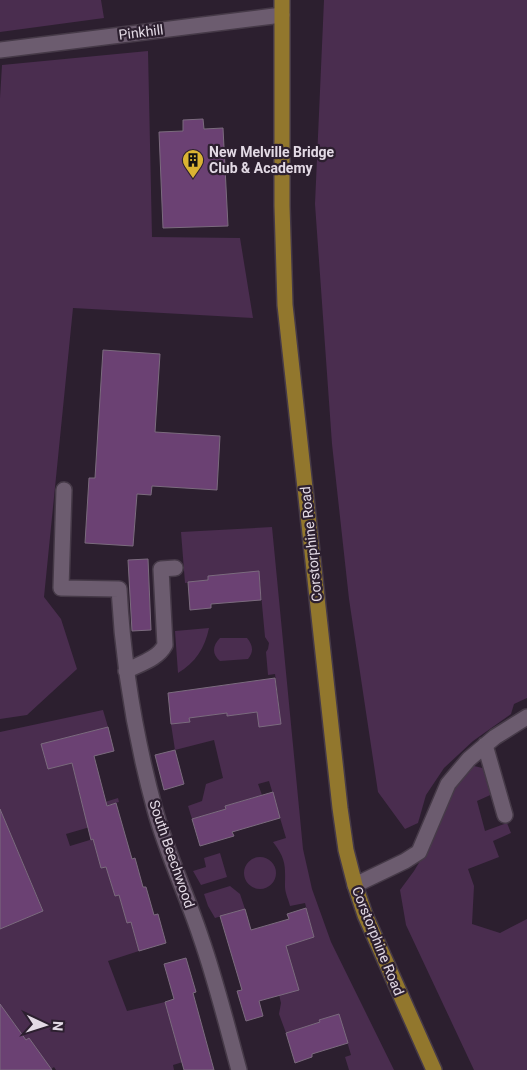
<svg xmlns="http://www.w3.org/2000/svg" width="527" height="1070" font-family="Roboto,sans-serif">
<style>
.green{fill:#4a2d4f}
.building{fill:#6b4173;stroke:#7b6b7e}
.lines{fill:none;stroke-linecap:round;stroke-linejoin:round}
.minor-casing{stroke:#463a48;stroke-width:18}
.major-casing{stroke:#463a48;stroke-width:18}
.minor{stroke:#6c5c6f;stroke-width:15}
.major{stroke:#92772d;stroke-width:15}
.labels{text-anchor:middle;stroke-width:4.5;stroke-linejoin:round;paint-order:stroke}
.street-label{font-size:14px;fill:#e3dae5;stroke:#2c1f2f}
.poi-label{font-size:14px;font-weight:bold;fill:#e3dae5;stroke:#2c1f2f;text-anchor:start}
</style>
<rect width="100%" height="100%" fill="#2c1f2f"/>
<!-- green -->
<path class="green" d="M 0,0 L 101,0 L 104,18 L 0,32 Z
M 324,0 L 527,0 L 527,698 L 514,704 L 511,714 L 473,741 L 444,768 L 426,795 L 418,823 L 405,829 L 378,792 L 349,599 L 332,444 L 315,204 Z
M 148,51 L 152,237 L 240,238 L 253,318 L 73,308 L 44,597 L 61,619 L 77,669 L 27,715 L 0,719 L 0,98 L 2,65 Z
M 272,527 L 303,849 L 312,889 L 331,942 L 394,1070 L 349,1070 L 345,1057 L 351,1055 L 339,1014 L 319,1020 L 320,1022 L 286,1033 L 279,1014 L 281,1003 L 275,978 L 241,988 L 240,983 L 263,976 L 257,954 L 314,937 L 305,903 L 290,906 C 289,901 285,893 285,887 C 285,867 287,860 273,842 L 286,838 L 269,781 L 258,784 L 262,795 L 225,806 L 226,809 L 192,819 L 188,806 L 202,801 L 206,784 L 223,778 L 214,740 L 175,750 L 171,724 L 189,722 L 189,718 L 227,713 L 228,716 L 257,712 L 259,726 L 281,723 L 275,674 L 268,675 L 266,652 L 268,649 L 269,643 L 265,637 L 259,572 L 208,576 L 208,580 L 185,583 L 181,532 Z
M 209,628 C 205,648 195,663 178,673 L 175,631 Z
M 220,638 L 247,638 C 253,645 254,652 248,659 L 220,661 C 212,654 212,646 220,638 Z
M 103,710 L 108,727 L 42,744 L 48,769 L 72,763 L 81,800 L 105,802 L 118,798 L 119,802 L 85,812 L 90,827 L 66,834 L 70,846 L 93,839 L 101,868 L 106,867 L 115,896 L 119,895 L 127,923 L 131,922 L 139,951 L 108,961 L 127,1011 L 165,1002 L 183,1062 L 173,1065 L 174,1070 L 56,1070 L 54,1067 L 50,1070 L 13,1050 L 3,1036 L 16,1026 L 7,1014 L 0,1014 L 0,929 L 43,910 L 0,809 L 0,732 Z
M 474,766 L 491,770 L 497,792 L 477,801 L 485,831 L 507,823 L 511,833 L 493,841 L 499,857 L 468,869 L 474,886 L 472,924 L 500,933 L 527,919 L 527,1070 L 474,1070 L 406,925 L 400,890 L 414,871 L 426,851 L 457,783 Z
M 220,853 L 227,877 L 201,885 L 193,871 L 206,867 L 204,858 Z
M244 873a16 16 0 1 1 32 0a16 16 0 1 1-32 0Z
M 230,886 L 240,894 L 245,909 L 215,918 L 208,906 L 204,894 Z"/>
<!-- building -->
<path class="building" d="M 203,119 L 204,129 L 223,128 L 228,226 L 163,228 L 159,132 L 183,131 L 183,120 Z
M 103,350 L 160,354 L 155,432 L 220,436 L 217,490 L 152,486 L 151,495 L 137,494 L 133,546 L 85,543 L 89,478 L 95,478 Z
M 148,559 L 151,630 L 132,631 L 128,560 Z
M 259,571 L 261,600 L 211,604 L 211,608 L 190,610 L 188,582 L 208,580 L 208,576 Z
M 275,678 L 281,724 L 259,727 L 257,712 L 227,716 L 227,713 L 189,718 L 190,722 L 171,724 L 168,693 Z
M 108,727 L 114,751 L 94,756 L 107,806 L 116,803 L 132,859 L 135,858 L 143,887 L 146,887 L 154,915 L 158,914 L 166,943 L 139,951 L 131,922 L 127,923 L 119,895 L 115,896 L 106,867 L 101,868 L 93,839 L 91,840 L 72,763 L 48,769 L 41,744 Z
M 175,750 L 184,784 L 164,790 L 155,755 Z
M 273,792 L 280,818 L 232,832 L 234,836 L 200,846 L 192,819 L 226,809 L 225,806 Z
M 0,809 L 43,911 L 0,929 Z
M 306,908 L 314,937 L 286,946 L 299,990 L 259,1001 L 263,1016 L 246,1021 L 237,991 L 242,990 L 220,916 L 245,909 L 251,930 L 289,919 L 287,914 Z
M 186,958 L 196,992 L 193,993 L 214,1070 L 184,1070 L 165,1002 L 174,999 L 164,964 Z
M 0,1004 L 26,1040 L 29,1038 L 52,1070 L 0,1070 Z
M 339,1014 L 348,1043 L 312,1054 L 312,1057 L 295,1063 L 286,1033 L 320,1022 L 319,1020 Z"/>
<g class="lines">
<!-- minor casing -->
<g class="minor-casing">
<path id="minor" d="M 0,50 L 282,15
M 64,490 L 61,588 L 119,589 C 123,664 135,737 155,810 C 167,854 187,895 201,938 C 216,981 227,1026 239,1070
M 126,671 C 139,664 158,659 165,645 L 161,569 L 175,568
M 485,745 L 505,815
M 355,885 L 405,861 L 419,852 L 448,784 L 469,759 L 495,737 L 527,717"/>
</g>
<!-- major casing -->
<g class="major-casing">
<path id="major" d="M 282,0 L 282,206 L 285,305 L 340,808 L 346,850 L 355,885 L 365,915 L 434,1070"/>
</g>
<!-- minor -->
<use href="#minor" class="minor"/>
<!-- major -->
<use href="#major" class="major"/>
</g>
<!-- icons -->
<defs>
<g id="building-pin" transform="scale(1.125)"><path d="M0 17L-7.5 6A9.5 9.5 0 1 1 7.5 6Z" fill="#dab333" stroke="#2c1f2f"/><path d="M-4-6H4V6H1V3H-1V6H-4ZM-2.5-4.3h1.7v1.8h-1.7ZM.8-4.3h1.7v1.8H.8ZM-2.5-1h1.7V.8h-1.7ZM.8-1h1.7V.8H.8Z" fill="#111"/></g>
</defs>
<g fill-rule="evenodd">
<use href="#building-pin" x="193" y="160"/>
</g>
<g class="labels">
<!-- street labels -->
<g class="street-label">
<text transform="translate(141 32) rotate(-7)" y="5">Pinkhill</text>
<text transform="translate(311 544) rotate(-96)" y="5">Corstorphine Road</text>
<text transform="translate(172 854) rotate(71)" y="5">South Beechwood</text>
<text transform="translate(378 941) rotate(68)" y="5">Corstorphine Road</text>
</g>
<!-- poi labels -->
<g class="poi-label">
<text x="209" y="157">New Melville Bridge<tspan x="209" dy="16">Club &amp; Academy</tspan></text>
</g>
</g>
<!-- north arrow -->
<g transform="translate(45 1025) rotate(94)" stroke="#2c1f2f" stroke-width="4" paint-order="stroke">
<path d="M0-4L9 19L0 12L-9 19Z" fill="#e3dae5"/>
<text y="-8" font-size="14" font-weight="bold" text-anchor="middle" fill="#e3dae5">N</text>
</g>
</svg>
